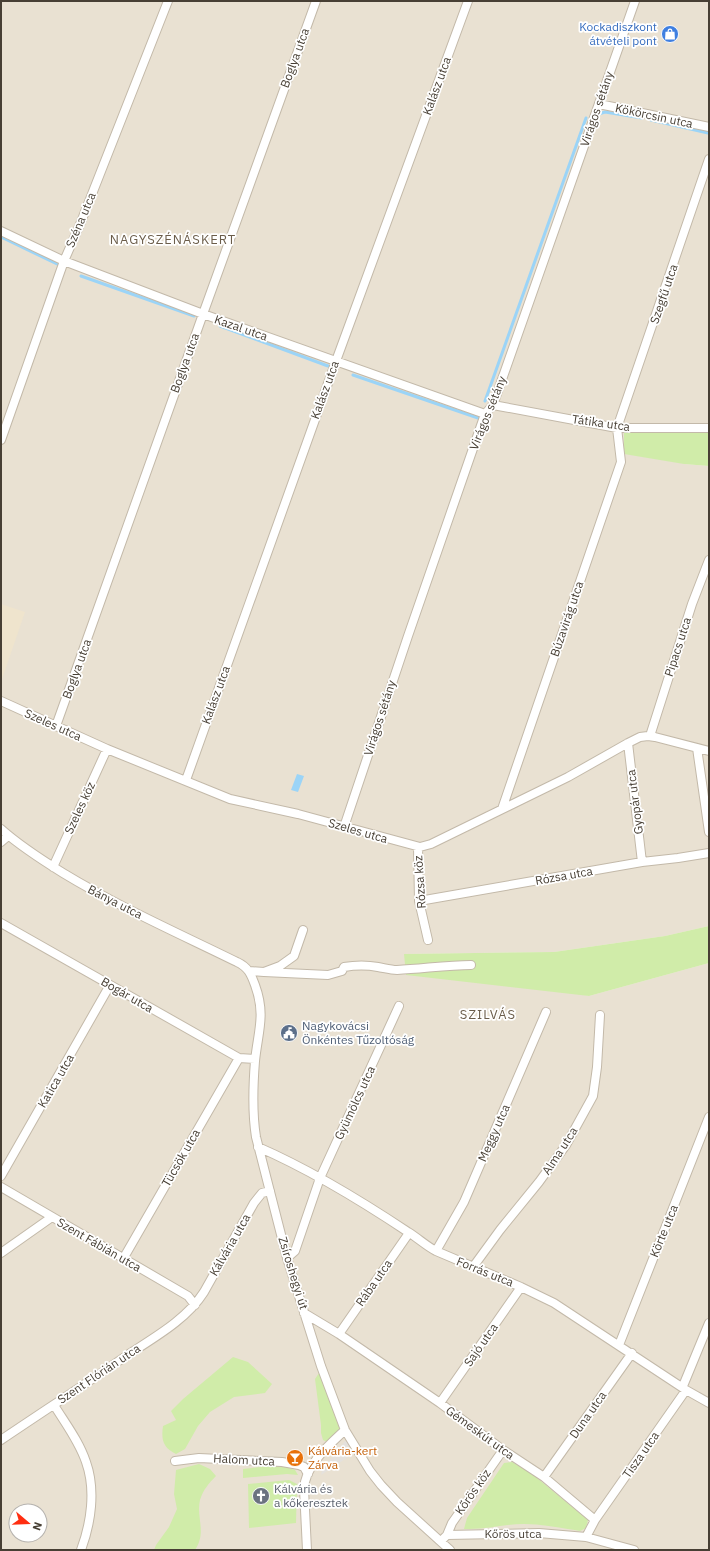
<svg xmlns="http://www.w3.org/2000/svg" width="710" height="1551" font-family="'IBM Plex Sans',sans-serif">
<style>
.residential{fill:#e9e1d2;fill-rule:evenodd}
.education{fill:#efe4cd}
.green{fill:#d0eca9}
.parking{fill:#e4e1dd}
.water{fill:#9bd4f7}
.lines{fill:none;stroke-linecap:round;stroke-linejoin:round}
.stream{stroke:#9bd4f7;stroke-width:3}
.minor-casing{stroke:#c3b9a9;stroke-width:10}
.minor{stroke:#fff;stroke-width:8}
.labels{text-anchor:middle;stroke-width:3.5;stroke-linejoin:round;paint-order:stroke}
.shop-label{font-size:12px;fill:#366cbe;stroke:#fff;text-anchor:end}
.street-label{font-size:12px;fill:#473f34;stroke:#fff}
.service-label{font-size:12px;fill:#4e5e75;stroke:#fff;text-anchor:start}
.food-label{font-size:12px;fill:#c56008;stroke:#fff;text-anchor:start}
.worship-label{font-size:12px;fill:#5b616d;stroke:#fff;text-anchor:start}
.neighbourhood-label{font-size:13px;letter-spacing:1px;fill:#6b5d4a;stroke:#fff}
</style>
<rect width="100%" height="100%" fill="#f4efe5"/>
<!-- residential -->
<path class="residential" d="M 1,1 L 709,1 L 709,430 L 684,464 L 709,466 L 709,926 L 665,936 L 554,952 L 404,954 L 589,996 L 709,963 L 709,1550 L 1,1550 ZM 16,1511 L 40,1511 L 40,1535 L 16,1535 Z"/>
<!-- education -->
<path class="education" d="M 1,604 L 25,612 L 1,682 Z"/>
<!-- green -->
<path class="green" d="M 709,430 L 709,466 L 684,464 L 624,454 L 624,432 Z
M 709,926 L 709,963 L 589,996 L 406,975 L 404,954 L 554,952 L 665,936 Z
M 233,1357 L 248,1362 L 272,1384 L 265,1393 L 234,1397 L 210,1412 L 198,1426 L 185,1449 L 176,1454 C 163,1448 161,1440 163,1426 L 176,1420 L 171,1411 L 183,1399 Z
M 321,1370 L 342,1428 L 329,1443 L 323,1440 L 321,1433 L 321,1425 L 315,1379 Z
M 512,1462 L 531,1473 L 588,1520 L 586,1528 L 580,1531 C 562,1528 542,1524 524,1524 C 504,1524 485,1530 464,1529 L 467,1518 L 504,1463 Z
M 199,1464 L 210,1469 L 216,1476 C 209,1483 203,1490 200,1500 C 196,1518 207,1532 195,1550 L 154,1550 L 156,1545 L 169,1527 L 177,1509 L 174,1494 L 176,1470 Z
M 268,1466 L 285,1467 L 295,1470 L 298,1475 L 287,1474 L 243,1478 L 243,1469 Z
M 289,1480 L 297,1484 L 296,1523 L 249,1528 L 248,1484 Z"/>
<!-- parking -->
<path class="parking" d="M 345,1441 L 348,1443 L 348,1457 L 321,1475 L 322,1471 L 325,1466 Z"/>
<!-- water -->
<path class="water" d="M 297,774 L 304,776 L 298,792 L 291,790 Z"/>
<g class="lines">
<!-- stream -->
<path class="stream" d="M 599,114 L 605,112 L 642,118
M 651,120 L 708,133
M 1,237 L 57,264
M 81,276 L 194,316
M 220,326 L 328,366
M 353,375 L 478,418
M 485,401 L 586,118"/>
<!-- minor casing -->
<g class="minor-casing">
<path id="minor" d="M 599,104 L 709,127
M 1,231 L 64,261 L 203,314 L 485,414
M 493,405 L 617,428 L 709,428
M 1,440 L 64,261 L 81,222 L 168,1
M 1,701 L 107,749 L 230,799 L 298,814 L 420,847 L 431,844 L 568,777 L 628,743 L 640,737 L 648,736 L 655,737 L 709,751
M 56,726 L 203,314 L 316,1
M 650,736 L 692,604 L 709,560
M 628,743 L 642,862
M 697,748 L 709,832
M 186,780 L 336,361 L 468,1
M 502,809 L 621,462 L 617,428 L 709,159
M 344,827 L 408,636 L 485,414 L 493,405 L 635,1
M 1,829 C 20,846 42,860 63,873 C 119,907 178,933 237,962 C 248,967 251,974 255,985 C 266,1015 258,1031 255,1061 C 253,1086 252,1112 256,1137 L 287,1258 L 321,1366 L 345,1430 L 370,1471 L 381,1485 L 397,1502 L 450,1550
M 1,842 L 8,836
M 418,847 L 419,901 L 428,940
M 53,867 L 107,749
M 419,901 L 642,862 L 678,858 L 709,853
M 1,923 L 239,1058 L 255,1059
M 249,971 L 264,972 L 280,966 L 294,956 L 303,930
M 264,972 L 328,975 L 342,971 L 344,967 C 356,965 367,965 378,967 C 384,968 391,970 397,970 C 422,969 446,965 471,965
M 258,1147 C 311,1170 360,1200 408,1232 C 418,1238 426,1246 436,1251 L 521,1287 L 554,1303 L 686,1390 L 709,1403
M 1,1176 L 110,985
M 1,1187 L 188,1296 L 195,1305
M 436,1251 L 464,1202 L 546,1012
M 1,1253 L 52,1217
M 287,1258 L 295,1251 L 320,1178 L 399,1006
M 123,1259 L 239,1058
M 473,1267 L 500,1230 L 539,1182 L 566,1145 L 593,1096 L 597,1067 L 600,1015
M 304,1313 L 339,1334 L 440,1403 L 503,1450 L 544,1477 L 595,1520 L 586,1537
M 339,1334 L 409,1233
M 619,1345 L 709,1117
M 683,1386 L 709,1323
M 440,1403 L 521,1287
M 54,1405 C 65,1423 79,1441 86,1462 C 96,1490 91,1523 81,1550
M 1,1440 C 44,1411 87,1383 129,1354 C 155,1337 187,1319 204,1292 L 254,1203 L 262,1193 L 270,1191
M 175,1461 L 199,1458 L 282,1462 L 299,1465 L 304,1467 L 308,1474
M 544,1477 L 632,1353
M 595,1520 L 686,1390
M 447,1535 L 452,1523 L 503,1450
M 441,1541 L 447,1535 L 539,1533 L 586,1537 L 634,1550
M 307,1550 L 304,1489 C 305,1465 329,1445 345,1430"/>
</g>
<!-- minor -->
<use href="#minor" class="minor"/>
</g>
<!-- icons -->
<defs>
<g id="shop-disc" transform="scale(0.9)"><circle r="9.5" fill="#3f7fe0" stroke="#fff"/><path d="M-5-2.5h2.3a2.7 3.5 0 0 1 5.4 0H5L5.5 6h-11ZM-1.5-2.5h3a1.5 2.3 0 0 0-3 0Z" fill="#fff"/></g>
<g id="civic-disc" transform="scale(0.9)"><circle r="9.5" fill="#5c6f8a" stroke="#fff"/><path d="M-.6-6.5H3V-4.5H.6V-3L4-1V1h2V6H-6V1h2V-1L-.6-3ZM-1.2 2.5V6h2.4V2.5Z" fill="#fff"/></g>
<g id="bar-disc" transform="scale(0.9)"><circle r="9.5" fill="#e8710a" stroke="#fff"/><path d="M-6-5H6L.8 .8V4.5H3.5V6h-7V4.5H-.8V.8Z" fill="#fff"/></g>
<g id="church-disc" transform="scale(0.9)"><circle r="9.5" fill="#6b7280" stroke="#fff"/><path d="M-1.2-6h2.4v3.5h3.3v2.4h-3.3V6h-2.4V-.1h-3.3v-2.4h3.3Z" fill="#fff"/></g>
</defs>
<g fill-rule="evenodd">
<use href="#shop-disc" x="670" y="34"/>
<use href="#civic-disc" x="289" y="1033"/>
<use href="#bar-disc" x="295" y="1458"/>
<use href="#church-disc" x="261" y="1496"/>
</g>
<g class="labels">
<!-- shop labels -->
<g class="shop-label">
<text x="657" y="31">Kockadiszkont<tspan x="657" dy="14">átvételi pont</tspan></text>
</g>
<!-- street labels -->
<g class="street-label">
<text transform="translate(295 58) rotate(-70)" y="4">Boglya utca</text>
<text transform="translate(437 86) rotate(-70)" y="4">Kalász utca</text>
<text transform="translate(597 109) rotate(-71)" y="4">Virágos sétány</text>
<text transform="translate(654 116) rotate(12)" y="4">Kökörcsin utca</text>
<text transform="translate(81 220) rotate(-67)" y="4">Széna utca</text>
<text transform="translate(664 294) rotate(-71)" y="4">Szegfű utca</text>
<text transform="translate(241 328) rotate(19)" y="4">Kazal utca</text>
<text transform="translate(185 363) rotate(-70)" y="4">Boglya utca</text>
<text transform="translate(325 390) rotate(-70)" y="4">Kalász utca</text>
<text transform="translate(488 413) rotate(-68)" y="4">Virágos sétány</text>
<text transform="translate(601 423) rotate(8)" y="4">Tátika utca</text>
<text transform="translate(567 619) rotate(-71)" y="4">Búzavirág utca</text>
<text transform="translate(678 647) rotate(-72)" y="4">Pipacs utca</text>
<text transform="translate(77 669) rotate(-70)" y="4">Boglya utca</text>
<text transform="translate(216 695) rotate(-70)" y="4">Kalász utca</text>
<text transform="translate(380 718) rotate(-72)" y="4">Virágos sétány</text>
<text transform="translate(53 725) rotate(24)" y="4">Szeles utca</text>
<text transform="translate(635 802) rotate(-97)" y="4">Gyopár utca</text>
<text transform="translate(80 808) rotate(-65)" y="4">Szeles köz</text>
<text transform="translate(358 831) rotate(16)" y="4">Szeles utca</text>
<text transform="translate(564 876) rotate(-10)" y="4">Rózsa utca</text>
<text transform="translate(420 882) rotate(-94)" y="4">Rózsa köz</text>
<text transform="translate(115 902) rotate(27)" y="4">Bánya utca</text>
<text transform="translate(127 995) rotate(30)" y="4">Bogár utca</text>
<text transform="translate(56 1081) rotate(-60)" y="4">Katica utca</text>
<text transform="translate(355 1103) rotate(-65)" y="4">Gyümölcs utca</text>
<text transform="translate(494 1133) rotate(-66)" y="4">Meggy utca</text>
<text transform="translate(560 1151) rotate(-57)" y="4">Alma utca</text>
<text transform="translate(181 1158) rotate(-60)" y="4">Tücsök utca</text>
<text transform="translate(664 1231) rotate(-68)" y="4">Körte utca</text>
<text transform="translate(99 1245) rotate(30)" y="4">Szent Fábián utca</text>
<text transform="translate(230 1245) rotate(-60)" y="4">Kálvária utca</text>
<text transform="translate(485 1272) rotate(22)" y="4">Forrás utca</text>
<text transform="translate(293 1273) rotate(73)" y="4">Zsíroshegyi út</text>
<text transform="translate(374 1283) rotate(-55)" y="4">Rába utca</text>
<text transform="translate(481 1345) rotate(-55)" y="4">Sajó utca</text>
<text transform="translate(99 1374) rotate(-34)" y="4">Szent Flórián utca</text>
<text transform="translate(588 1415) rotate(-55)" y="4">Duna utca</text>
<text transform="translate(480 1433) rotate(36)" y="4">Gémeskút utca</text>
<text transform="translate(641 1455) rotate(-55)" y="4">Tisza utca</text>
<text transform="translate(244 1460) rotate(3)" y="4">Halom utca</text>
<text transform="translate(473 1492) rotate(-55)" y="4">Kőrös köz</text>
<text x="513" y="1538">Kőrös utca</text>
</g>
<!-- service labels -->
<g class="service-label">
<text x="302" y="1030">Nagykovácsi<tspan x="302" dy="14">Önkéntes Tűzoltóság</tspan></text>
</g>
<!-- food labels -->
<g class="food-label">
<text x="308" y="1455">Kálvária-kert<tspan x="308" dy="14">Zárva</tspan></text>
</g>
<!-- worship labels -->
<g class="worship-label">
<text x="274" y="1493">Kálvária és<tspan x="274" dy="14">a kőkeresztek</tspan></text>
</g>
<!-- neighbourhood labels -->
<g class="neighbourhood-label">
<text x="173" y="244">NAGYSZÉNÁSKERT</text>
<text x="488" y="1019">SZILVÁS</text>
</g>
</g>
<!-- border -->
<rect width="710" height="1551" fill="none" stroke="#473f34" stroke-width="4"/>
<!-- north arrow -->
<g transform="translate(28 1523) rotate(109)"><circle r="19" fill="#ffffff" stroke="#b5b2ae"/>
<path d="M0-3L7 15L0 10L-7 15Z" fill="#ff2e11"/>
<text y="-6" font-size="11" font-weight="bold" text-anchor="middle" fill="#473f34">N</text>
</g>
</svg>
